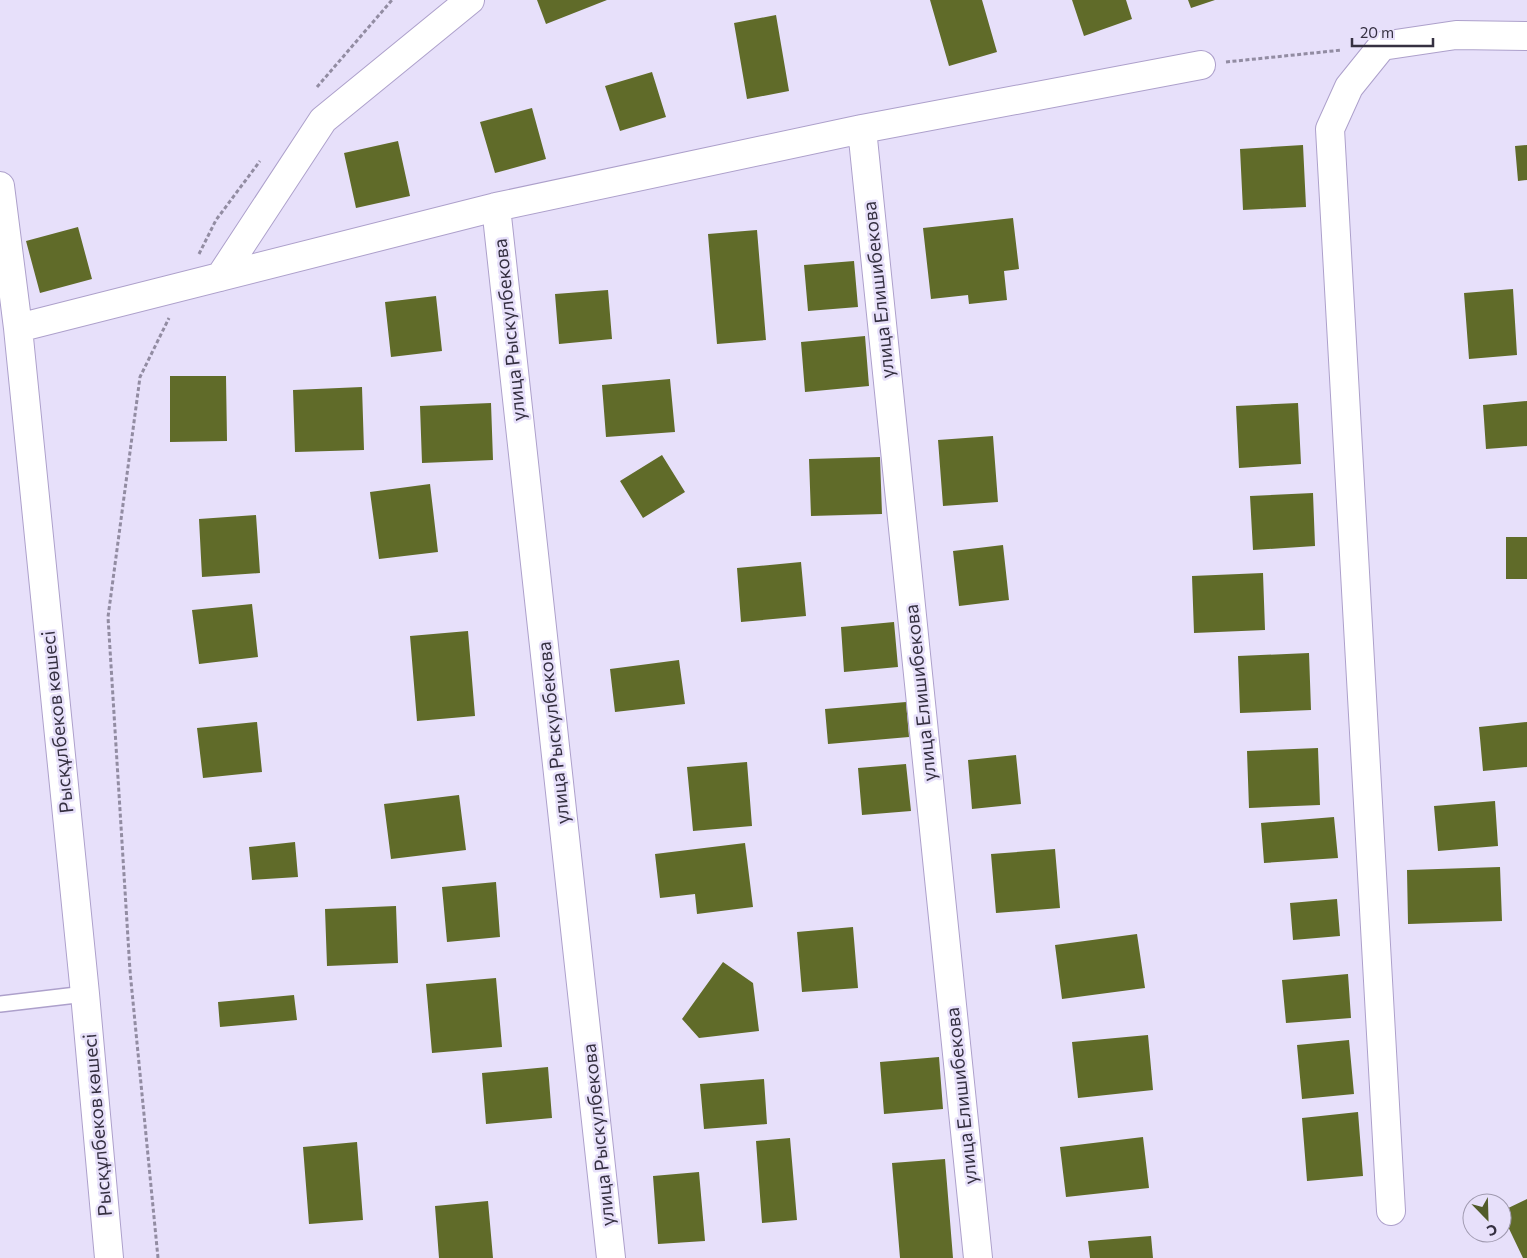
<svg xmlns="http://www.w3.org/2000/svg" width="1527" height="1258" font-family="Commissioner,sans-serif">
<style>
.building{fill:#606b29}
.lines{fill:none;stroke-linecap:round;stroke-linejoin:round}
.lane-casing{stroke:#ada0cb;stroke-width:18}
.street-casing{stroke:#ada0cb;stroke-width:30}
.path{stroke:#928ca2;stroke-width:3;stroke-dasharray:4 2.5;stroke-linecap:butt}
.lane{stroke:#fff;stroke-width:15}
.street{stroke:#fff;stroke-width:28}
.labels{text-anchor:middle;stroke-width:5;stroke-linejoin:round;paint-order:stroke}
.street-label{font-size:19px;fill:#353041;stroke:#e7e0fa}
</style>
<rect width="100%" height="100%" fill="#e7e0fa"/>
<!-- building -->
<path class="building" d="M 537,0 L 607,0 L 546,24 Z
M 930,0 L 982,0 L 997,52 L 949,66 Z
M 1072,0 L 1126,0 L 1132,19 L 1084,36 Z
M 1188,0 L 1215,0 L 1191,8 Z
M 776,15 L 789,91 L 747,99 L 734,23 Z
M 652,72 L 666,117 L 620,131 L 605,86 Z
M 532,108 L 546,159 L 495,173 L 480,122 Z
M 398,141 L 410,196 L 356,208 L 344,153 Z
M 1303,145 L 1306,207 L 1243,210 L 1240,149 Z
M 1527,145 L 1527,180 L 1518,181 L 1515,146 Z
M 1013,218 L 1019,269 L 1004,271 L 1007,300 L 969,304 L 968,295 L 931,299 L 923,228 Z
M 78,227 L 92,279 L 40,293 L 26,241 Z
M 757,230 L 766,340 L 717,344 L 708,234 Z
M 854,261 L 858,307 L 808,311 L 804,265 Z
M 1513,289 L 1517,355 L 1469,359 L 1464,293 Z
M 608,290 L 612,339 L 559,344 L 555,294 Z
M 436,296 L 442,351 L 391,357 L 385,302 Z
M 865,336 L 869,386 L 805,392 L 801,342 Z
M 170,376 L 226,376 L 227,441 L 170,442 Z
M 670,379 L 675,432 L 606,437 L 602,385 Z
M 362,387 L 364,450 L 295,452 L 293,390 Z
M 1527,401 L 1527,446 L 1486,449 L 1483,405 Z
M 491,403 L 493,460 L 422,463 L 420,406 Z
M 1298,403 L 1301,464 L 1239,468 L 1236,406 Z
M 993,436 L 998,502 L 943,506 L 938,440 Z
M 662,455 L 685,492 L 643,518 L 620,481 Z
M 880,457 L 882,514 L 811,516 L 809,459 Z
M 430,484 L 438,552 L 379,559 L 370,492 Z
M 1313,493 L 1315,546 L 1253,550 L 1250,496 Z
M 256,515 L 260,573 L 202,577 L 199,519 Z
M 1506,537 L 1527,537 L 1527,579 L 1506,579 Z
M 1003,545 L 1009,600 L 959,606 L 953,551 Z
M 801,562 L 806,616 L 741,622 L 737,568 Z
M 1263,573 L 1265,630 L 1194,633 L 1192,576 Z
M 252,604 L 258,657 L 199,664 L 192,610 Z
M 894,622 L 898,667 L 844,672 L 841,627 Z
M 468,631 L 475,716 L 417,721 L 410,636 Z
M 1309,653 L 1311,710 L 1240,713 L 1238,656 Z
M 679,660 L 685,704 L 615,712 L 610,669 Z
M 906,702 L 909,737 L 828,744 L 825,709 Z
M 257,722 L 262,772 L 203,778 L 197,728 Z
M 1527,722 L 1527,767 L 1483,771 L 1479,727 Z
M 1318,748 L 1320,805 L 1249,808 L 1247,751 Z
M 1016,755 L 1021,804 L 972,809 L 968,760 Z
M 747,762 L 752,826 L 693,831 L 687,767 Z
M 906,764 L 911,811 L 862,815 L 858,768 Z
M 459,795 L 466,850 L 391,859 L 384,804 Z
M 1495,801 L 1498,846 L 1438,851 L 1434,806 Z
M 1334,817 L 1338,858 L 1264,863 L 1261,823 Z
M 295,842 L 298,877 L 252,880 L 249,847 Z
M 745,843 L 753,907 L 697,914 L 695,894 L 660,898 L 655,854 Z
M 1055,849 L 1060,908 L 996,913 L 991,854 Z
M 1500,867 L 1502,921 L 1408,924 L 1407,870 Z
M 496,882 L 500,937 L 447,942 L 442,887 Z
M 1337,899 L 1340,936 L 1293,940 L 1290,903 Z
M 396,906 L 398,963 L 327,966 L 325,909 Z
M 853,927 L 858,988 L 802,992 L 797,932 Z
M 1137,934 L 1145,988 L 1062,999 L 1055,945 Z
M 723,962 L 753,983 L 759,1031 L 699,1038 L 682,1019 Z
M 1348,974 L 1351,1018 L 1286,1023 L 1282,980 Z
M 496,978 L 502,1047 L 432,1053 L 426,984 Z
M 294,995 L 297,1020 L 220,1027 L 218,1002 Z
M 1148,1035 L 1153,1090 L 1078,1098 L 1072,1042 Z
M 1349,1040 L 1354,1094 L 1302,1099 L 1297,1045 Z
M 939,1057 L 943,1109 L 884,1114 L 880,1062 Z
M 548,1067 L 552,1118 L 486,1124 L 482,1073 Z
M 764,1079 L 767,1124 L 704,1129 L 700,1084 Z
M 1358,1112 L 1363,1176 L 1307,1181 L 1302,1118 Z
M 1143,1137 L 1149,1188 L 1066,1197 L 1060,1147 Z
M 790,1138 L 797,1220 L 762,1223 L 756,1141 Z
M 357,1142 L 363,1220 L 309,1224 L 303,1147 Z
M 945,1159 L 953,1258 L 900,1258 L 892,1163 Z
M 699,1172 L 705,1241 L 658,1244 L 653,1176 Z
M 1527,1199 L 1527,1258 L 1523,1258 L 1502,1214 L 1502,1211 Z
M 488,1201 L 493,1258 L 439,1258 L 435,1206 Z
M 1151,1236 L 1153,1258 L 1090,1258 L 1088,1241 Z"/>
<g class="lines">
<!-- lane casing -->
<g class="lane-casing">
<path id="lane" d="M 0,1004 L 85,994"/>
</g>
<!-- street casing -->
<g class="street-casing">
<path id="street" d="M 862,129 L 978,1258
M 0,186 L 18,328 L 85,994 L 109,1258
M 496,207 L 611,1258
M 220,277 L 323,120 L 470,0
M 18,328 L 496,207 L 862,129 L 1201,65
M 1391,1211 L 1330,129 L 1349,87 L 1382,46 L 1456,35 L 1527,36"/>
</g>
<!-- path -->
<path class="path" d="M 1226,62 L 1342,50
M 317,87 L 392,0
M 199,254 L 216,220 L 260,161
M 158,1258 L 130,971 L 108,617 L 140,377 L 169,318"/>
<!-- lane -->
<use href="#lane" class="lane"/>
<!-- street -->
<use href="#street" class="street"/>
</g>
<g class="labels">
<!-- street labels -->
<g class="street-label">
<text transform="translate(878 290) rotate(-96)" y="7">улица Елишибекова</text>
<text transform="translate(509 330) rotate(-96)" y="7">улица Рыскулбекова</text>
<text transform="translate(920 693) rotate(-96)" y="7">улица Елишибекова</text>
<text transform="translate(57 722) rotate(-96)" y="7">Рысқұлбеков көшесі</text>
<text transform="translate(553 733) rotate(-96)" y="7">улица Рыскулбекова</text>
<text transform="translate(961 1096) rotate(-96)" y="7">улица Елишибекова</text>
<text transform="translate(97 1125) rotate(-95)" y="7">Рысқұлбеков көшесі</text>
<text transform="translate(598 1135) rotate(-96)" y="7">улица Рыскулбекова</text>
</g>
</g>
<!-- north arrow -->
<g transform="translate(1487 1218) rotate(157)"><circle r="24" fill="#e7e0fa" stroke="#a09ab0"/>
<path d="M0-4L9 19L0 12L-9 19Z" fill="#515b2a"/>
<text y="-8" font-size="14" font-weight="bold" text-anchor="middle" fill="#353041">С</text>
</g>
<!-- scale -->
<path d="M1352 38v8h81v-8" fill="none" stroke="#353041" stroke-width="2.5"/>
<text x="1360" y="38" font-size="15" fill="#353041" stroke="#e7e0fa" stroke-width="4" paint-order="stroke">20 m</text>
</svg>
